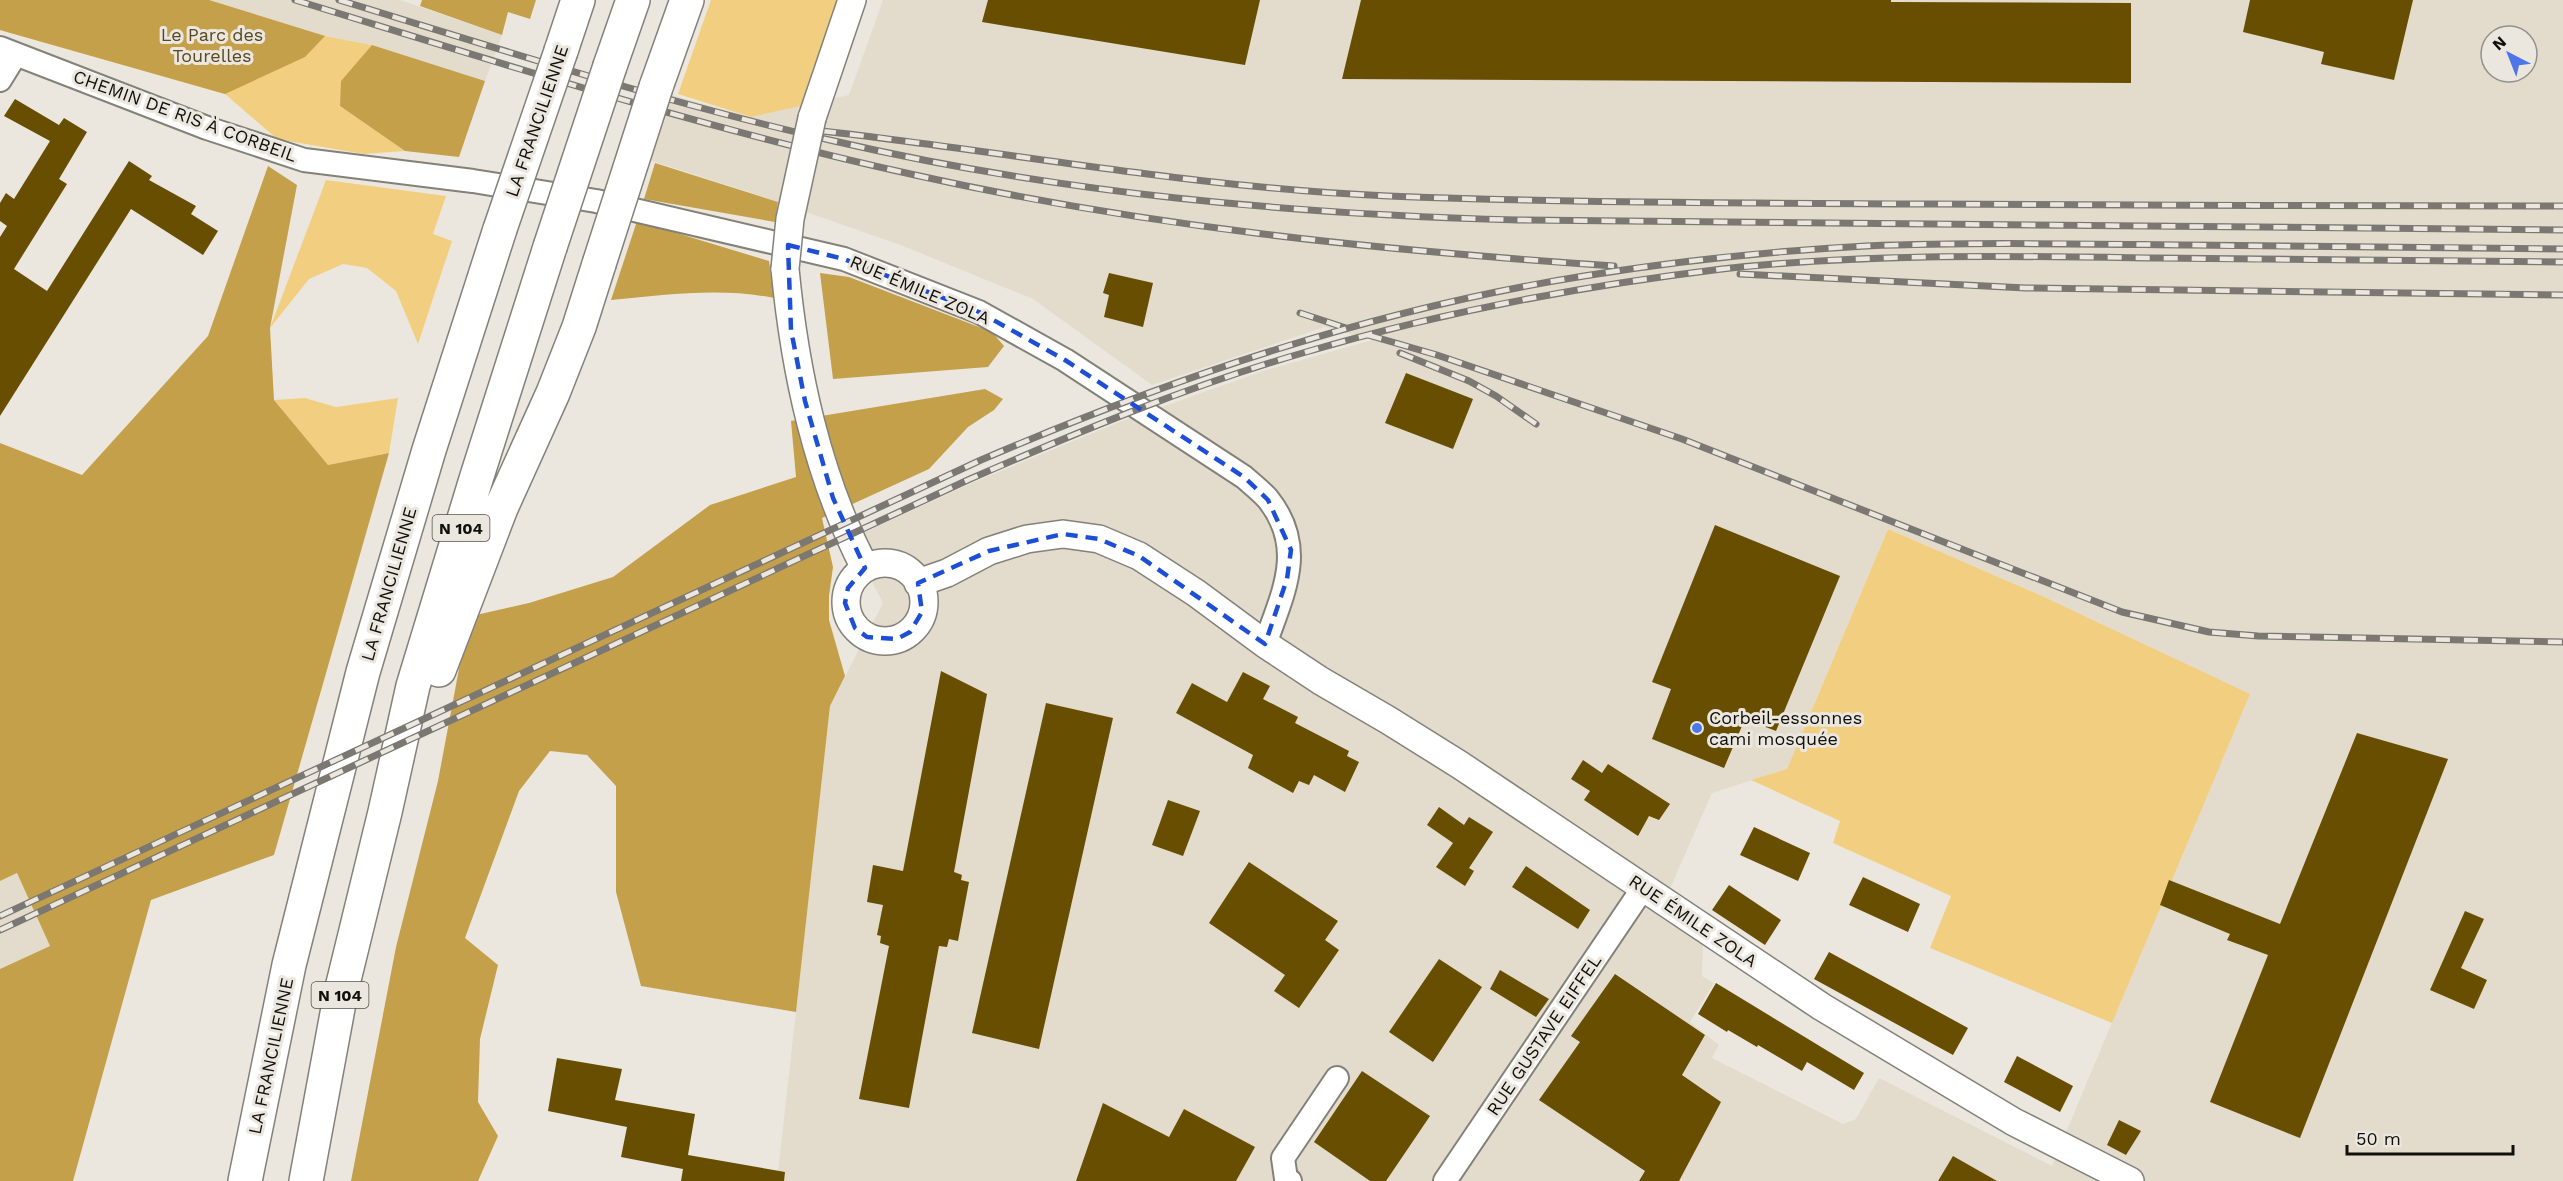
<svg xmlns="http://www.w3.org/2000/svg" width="2563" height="1181" font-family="'Work Sans',sans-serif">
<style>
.built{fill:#e3dccd;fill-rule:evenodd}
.green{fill:#f2cf80}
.forest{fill:#c4a04b}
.building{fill:#684e01}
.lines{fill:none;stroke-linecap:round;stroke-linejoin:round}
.minor-casing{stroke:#848179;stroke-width:26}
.tertiary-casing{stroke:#848179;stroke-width:30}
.trunk-casing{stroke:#848179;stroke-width:36}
.minor{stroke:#fff;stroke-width:22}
.tertiary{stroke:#fff;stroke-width:27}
.trunk{stroke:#fff;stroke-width:33}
.rail-casing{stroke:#7b7873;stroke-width:7}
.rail{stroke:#ebe7df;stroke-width:4.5;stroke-dasharray:14;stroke-linecap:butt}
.tertiary-bridge-casing{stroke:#848179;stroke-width:30;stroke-linecap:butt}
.trunk-bridge-casing{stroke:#848179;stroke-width:36;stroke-linecap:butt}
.tertiary-bridge{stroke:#fff;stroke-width:27}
.trunk-bridge{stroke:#fff;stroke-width:33}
.marked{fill:none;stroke:#1d4ed8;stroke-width:4.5;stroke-dasharray:12 8;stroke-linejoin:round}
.poi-dot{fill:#4d76e9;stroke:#ebe7df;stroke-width:2}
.labels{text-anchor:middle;stroke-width:6;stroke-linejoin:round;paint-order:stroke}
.shield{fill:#ebe7df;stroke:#52504b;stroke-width:1.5}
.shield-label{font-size:16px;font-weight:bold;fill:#100f0c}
.park-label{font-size:18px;fill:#574723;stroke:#ebe7df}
.street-label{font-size:18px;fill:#100f0c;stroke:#ebe7df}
.poi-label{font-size:18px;fill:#100f0c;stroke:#ebe7df;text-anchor:start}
</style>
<rect width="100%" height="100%" fill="#ebe7df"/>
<!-- built -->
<path class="built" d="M 209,0 L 400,0 L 502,35 L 485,81 L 372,45 L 325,36 Z
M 883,0 L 2563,0 L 2563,1181 L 777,1181 L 830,706 L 883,603 L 850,539 L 972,483 L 1117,423 L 1263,371 L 1372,340 L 1325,327 L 1152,385 L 1033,299 L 903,246 L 758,195 L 621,151 L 643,87 L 750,117 L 849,95 ZM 2491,36 L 2527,36 L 2527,72 L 2491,72 ZM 1888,529 L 2040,595 L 2249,694 L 2052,1166 L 1879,1078 L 1856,1119 L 1843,1124 L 1712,1058 L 1719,1045 L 1690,1022 L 1714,983 L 1702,976 L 1703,944 L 1658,916 L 1712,793 L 1787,769 Z
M 17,873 L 50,946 L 0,969 L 0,881 Z"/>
<!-- green -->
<path class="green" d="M 0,0 L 209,0 L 325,36 L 372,45 L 342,81 L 340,106 L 405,151 L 363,154 L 277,139 L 225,94 L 0,30 Z
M 711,0 L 840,0 L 810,104 L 751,117 L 678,94 Z
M 326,180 L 446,196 L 433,234 L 452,241 L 418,344 L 396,291 L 367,268 L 343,264 L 309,279 L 270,328 Z
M 305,398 L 336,407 L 398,398 L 389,453 L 328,465 L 274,400 Z
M 1888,529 L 2040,595 L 2250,694 L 2112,1023 L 1930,948 L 1951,896 L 1833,843 L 1840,821 L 1751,780 L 1787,769 Z"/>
<!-- forest -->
<path class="forest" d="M 0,0 L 209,0 L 325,36 L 305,57 L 225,94 L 0,30 Z
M 422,0 L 536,0 L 530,19 L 508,12 L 502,35 L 420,6 Z
M 372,45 L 485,81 L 459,157 L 405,151 L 340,106 L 341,81 Z
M 655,163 L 778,202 L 775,222 L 644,199 Z
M 268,166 L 297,185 L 270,328 L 274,400 L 328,465 L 389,453 L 274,855 L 151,900 L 73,1181 L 0,1181 L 0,969 L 50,946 L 17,873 L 0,881 L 0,443 L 82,475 L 208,336 Z
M 637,221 L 769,261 L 774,298 C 720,287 665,295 611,300 Z
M 820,273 L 849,277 L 992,332 L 1004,346 L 988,367 L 833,379 Z
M 985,389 L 1003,399 L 994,410 L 968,427 L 929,469 L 822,518 L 833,567 L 829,596 L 829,620 L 845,676 L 830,706 L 796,1012 L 641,986 L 616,892 L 616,786 L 587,755 L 550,751 L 519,791 L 465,938 L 498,965 L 480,1039 L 478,1102 L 498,1136 L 478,1181 L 351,1181 L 396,947 L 438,781 L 464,642 L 476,615 L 529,603 L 613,577 L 710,505 L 796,477 L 791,421 Z"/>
<!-- building -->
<path class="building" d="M 988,0 L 1260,0 L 1245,65 L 982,22 Z
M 1361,0 L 1891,0 L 1891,2 L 2131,3 L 2131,83 L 1342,79 Z
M 2250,0 L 2413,0 L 2394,80 L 2321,64 L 2324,52 L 2243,32 Z
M 15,99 L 59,125 L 64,118 L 87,132 L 59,179 L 67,184 L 14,269 L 47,291 L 129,161 L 152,176 L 149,180 L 196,206 L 191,214 L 218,231 L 203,255 L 131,209 L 0,416 L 0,237 L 7,226 L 0,221 L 0,203 L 6,193 L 14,199 L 50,141 L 4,116 Z
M 1109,273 L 1153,283 L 1143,327 L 1104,317 L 1109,295 L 1103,293 Z
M 1406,373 L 1473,399 L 1453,449 L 1385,423 Z
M 1715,525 L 1840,576 L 1776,731 L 1745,719 L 1724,768 L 1652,739 L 1671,689 L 1652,682 Z
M 941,671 L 987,694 L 954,872 L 962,875 L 961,880 L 969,882 L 958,941 L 949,939 L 947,947 L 939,946 L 909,1108 L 859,1099 L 889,946 L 880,943 L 881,936 L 877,935 L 883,905 L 867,902 L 873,865 L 903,871 Z
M 1243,672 L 1270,686 L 1263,699 L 1298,717 L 1295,723 L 1349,751 L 1347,756 L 1359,762 L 1345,792 L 1314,775 L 1309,785 L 1299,781 L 1293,793 L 1248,768 L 1253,755 L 1176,713 L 1192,683 L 1227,702 Z
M 1046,703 L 1113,718 L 1039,1049 L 972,1033 Z
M 2357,733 L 2448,759 L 2300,1138 L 2210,1102 L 2268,955 L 2227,940 L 2230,934 L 2160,905 L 2169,880 L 2280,924 Z
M 1583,760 L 1602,773 L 1608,764 L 1670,804 L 1659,820 L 1649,816 L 1638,836 L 1584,800 L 1590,791 L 1571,779 Z
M 1168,800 L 1200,811 L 1183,856 L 1152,845 Z
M 1439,807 L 1464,825 L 1469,817 L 1493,832 L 1469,868 L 1474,871 L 1465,886 L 1436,867 L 1453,843 L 1427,825 Z
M 1754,827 L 1810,853 L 1798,881 L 1740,855 Z
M 1249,862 L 1338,921 L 1325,940 L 1339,950 L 1299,1008 L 1274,991 L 1285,975 L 1209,923 Z
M 1526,866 L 1590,910 L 1578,929 L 1512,887 Z
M 1863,877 L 1920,904 L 1908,932 L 1849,905 Z
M 1729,885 L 1781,920 L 1765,945 L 1712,910 Z
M 2465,911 L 2484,919 L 2461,968 L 2487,980 L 2474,1009 L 2430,990 Z
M 1829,952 L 1968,1028 L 1953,1055 L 1814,979 Z
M 1439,959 L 1482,987 L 1433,1062 L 1389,1032 Z
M 1500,970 L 1549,999 L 1536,1017 L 1490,989 Z
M 1615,974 L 1705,1035 L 1682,1075 L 1721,1102 L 1679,1181 L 1639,1181 L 1645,1171 L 1539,1100 L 1580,1042 L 1571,1036 Z
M 1716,983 L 1864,1073 L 1854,1090 L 1807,1062 L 1802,1071 L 1758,1045 L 1757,1047 L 1728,1030 L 1727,1032 L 1698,1014 Z
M 2017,1056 L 2073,1086 L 2060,1112 L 2004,1082 Z
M 557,1058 L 622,1069 L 615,1100 L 695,1114 L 688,1155 L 785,1172 L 784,1181 L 681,1181 L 683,1169 L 621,1157 L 627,1127 L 548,1111 Z
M 1362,1071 L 1430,1116 L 1386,1181 L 1370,1181 L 1314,1142 Z
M 1103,1103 L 1169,1137 L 1184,1109 L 1255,1147 L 1236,1181 L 1076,1181 Z
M 2119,1120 L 2141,1131 L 2126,1155 L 2107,1145 Z
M 1953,1156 L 1997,1181 L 1938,1181 Z"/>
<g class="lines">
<!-- minor casing -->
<g class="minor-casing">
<path id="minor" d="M 0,48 L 207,128 L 304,160 L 473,181 L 596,201 L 844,259 L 979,312 L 1065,360 L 1244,477 C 1252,484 1261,491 1268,499 C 1307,548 1283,593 1265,644
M 0,80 L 16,54
M 1290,1181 L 1286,1179 L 1283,1158 L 1337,1078
M 1445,1181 L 1643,888"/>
</g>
<!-- tertiary casing -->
<g class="tertiary-casing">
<path id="tertiary" d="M 812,118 L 852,0
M 785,269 C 795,373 817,475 865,568
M846 602a39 39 0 1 1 78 0a39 39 0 1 1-78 0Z
M 918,583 L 947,573 L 989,551 L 1027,539 L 1063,534 L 1099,539 L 1139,556 L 1196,593 L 1265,644 L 1321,681 L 1388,720 L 1460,765 L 1822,1007 L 2014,1122 L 2130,1181"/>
</g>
<!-- trunk casing -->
<g class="trunk-casing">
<path id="trunk" d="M 561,51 L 578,0
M 610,66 L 633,0
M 656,87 L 687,0
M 439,670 L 501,508 L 553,393 L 579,327 L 599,264
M 245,1181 L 289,965 L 363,672 L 429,450 L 500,229
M 306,1181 L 341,992 L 385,812 L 413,686 L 477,476 L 550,247"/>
</g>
<!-- minor -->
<use href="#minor" class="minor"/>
<!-- tertiary -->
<use href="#tertiary" class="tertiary"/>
<!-- trunk -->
<use href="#trunk" class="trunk"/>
<!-- rail casing -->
<g class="rail-casing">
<path id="rail" d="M 295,0 C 500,63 705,129 915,175 C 1148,227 1377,250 1614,266
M 339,0 C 503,50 666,103 834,141 C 1059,193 1288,214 1518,220 L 2563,230
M 822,131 C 1010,152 1198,188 1388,196 C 1569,203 1750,203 1931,204 C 2142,205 2352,206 2563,206
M 1740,274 L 2026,288 L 2563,295
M 1300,313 L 1346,328
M 1368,335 L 1437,355 L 1682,439 L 2122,612 L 2209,632 L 2258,636 L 2563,642
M 1400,353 L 1469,381 L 1496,396 L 1536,424
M 0,916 L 981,460 C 1175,377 1375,309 1584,276 C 1677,261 1772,251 1866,246 C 1974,242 2082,244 2190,245 C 2314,247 2439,247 2563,249
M 0,930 L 970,479 C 1080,431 1191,385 1306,352 C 1442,312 1581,286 1722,269 C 1866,253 2010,256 2155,258 C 2291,260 2427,260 2563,262"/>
</g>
<!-- rail -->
<use href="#rail" class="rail"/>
<!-- tertiary-bridge casing -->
<g class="tertiary-bridge-casing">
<path id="tertiary-bridge" d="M 785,269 L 790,219 L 812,118"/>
</g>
<!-- trunk-bridge casing -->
<g class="trunk-bridge-casing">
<path id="trunk-bridge" d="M 500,229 L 561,51
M 550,247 L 610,66
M 599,264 L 656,87"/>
</g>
<!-- tertiary-bridge -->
<use href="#tertiary-bridge" class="tertiary-bridge"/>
<!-- trunk-bridge -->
<use href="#trunk-bridge" class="trunk-bridge"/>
</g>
<!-- marked area -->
<path class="marked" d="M 788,245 L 844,259 L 979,312 L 1065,360 L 1244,477 L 1268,500 L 1291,550 L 1287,579 L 1265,644 L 1139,556 L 1099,539 L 1063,534 L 989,551 L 918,583 L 922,612 L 910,632 L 897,639 L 867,637 L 855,628 L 845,603 L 848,588 L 865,568 L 833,498 L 805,401 L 791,330 Z"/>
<!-- markers -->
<circle class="poi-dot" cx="1697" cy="728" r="6"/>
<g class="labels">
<!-- shield labels -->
<g class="shield">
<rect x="432.5" y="515" width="57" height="26" rx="4.5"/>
<rect x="311.5" y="982" width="57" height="26" rx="4.5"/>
</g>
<g class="shield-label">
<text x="461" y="534">N 104</text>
<text x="340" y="1001">N 104</text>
</g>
<!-- park labels -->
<g class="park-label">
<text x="212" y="41">Le Parc des<tspan x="212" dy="21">Tourelles</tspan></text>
</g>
<!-- street labels -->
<g class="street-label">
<text transform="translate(185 116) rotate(20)" y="6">CHEMIN DE RIS À CORBEIL</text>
<text transform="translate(537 121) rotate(-71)" y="6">LA FRANCILIENNE</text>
<text transform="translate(920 290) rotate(23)" y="6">RUE ÉMILE ZOLA</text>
<text transform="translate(389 584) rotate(-74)" y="6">LA FRANCILIENNE</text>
<text transform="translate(1693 921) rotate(34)" y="6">RUE ÉMILE ZOLA</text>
<text transform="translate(1544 1035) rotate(-56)" y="6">RUE GUSTAVE EIFFEL</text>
<text transform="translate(271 1056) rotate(-78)" y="6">LA FRANCILIENNE</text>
</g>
<!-- poi labels -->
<g class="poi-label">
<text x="1709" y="724">Corbeil-essonnes<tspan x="1709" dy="21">cami mosquée</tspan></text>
</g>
</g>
<!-- north arrow -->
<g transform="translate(2509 54) rotate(318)"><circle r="28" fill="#ebe7df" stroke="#93918b" stroke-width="1.5"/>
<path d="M0-4.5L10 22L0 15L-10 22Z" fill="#4d76e9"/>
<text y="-9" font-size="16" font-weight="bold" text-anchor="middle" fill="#100f0c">N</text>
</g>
<!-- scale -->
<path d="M2347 1145v9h166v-9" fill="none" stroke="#100f0c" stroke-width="3"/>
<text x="2356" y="1145" font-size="18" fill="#100f0c" stroke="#ebe7df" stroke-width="4.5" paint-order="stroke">50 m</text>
</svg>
